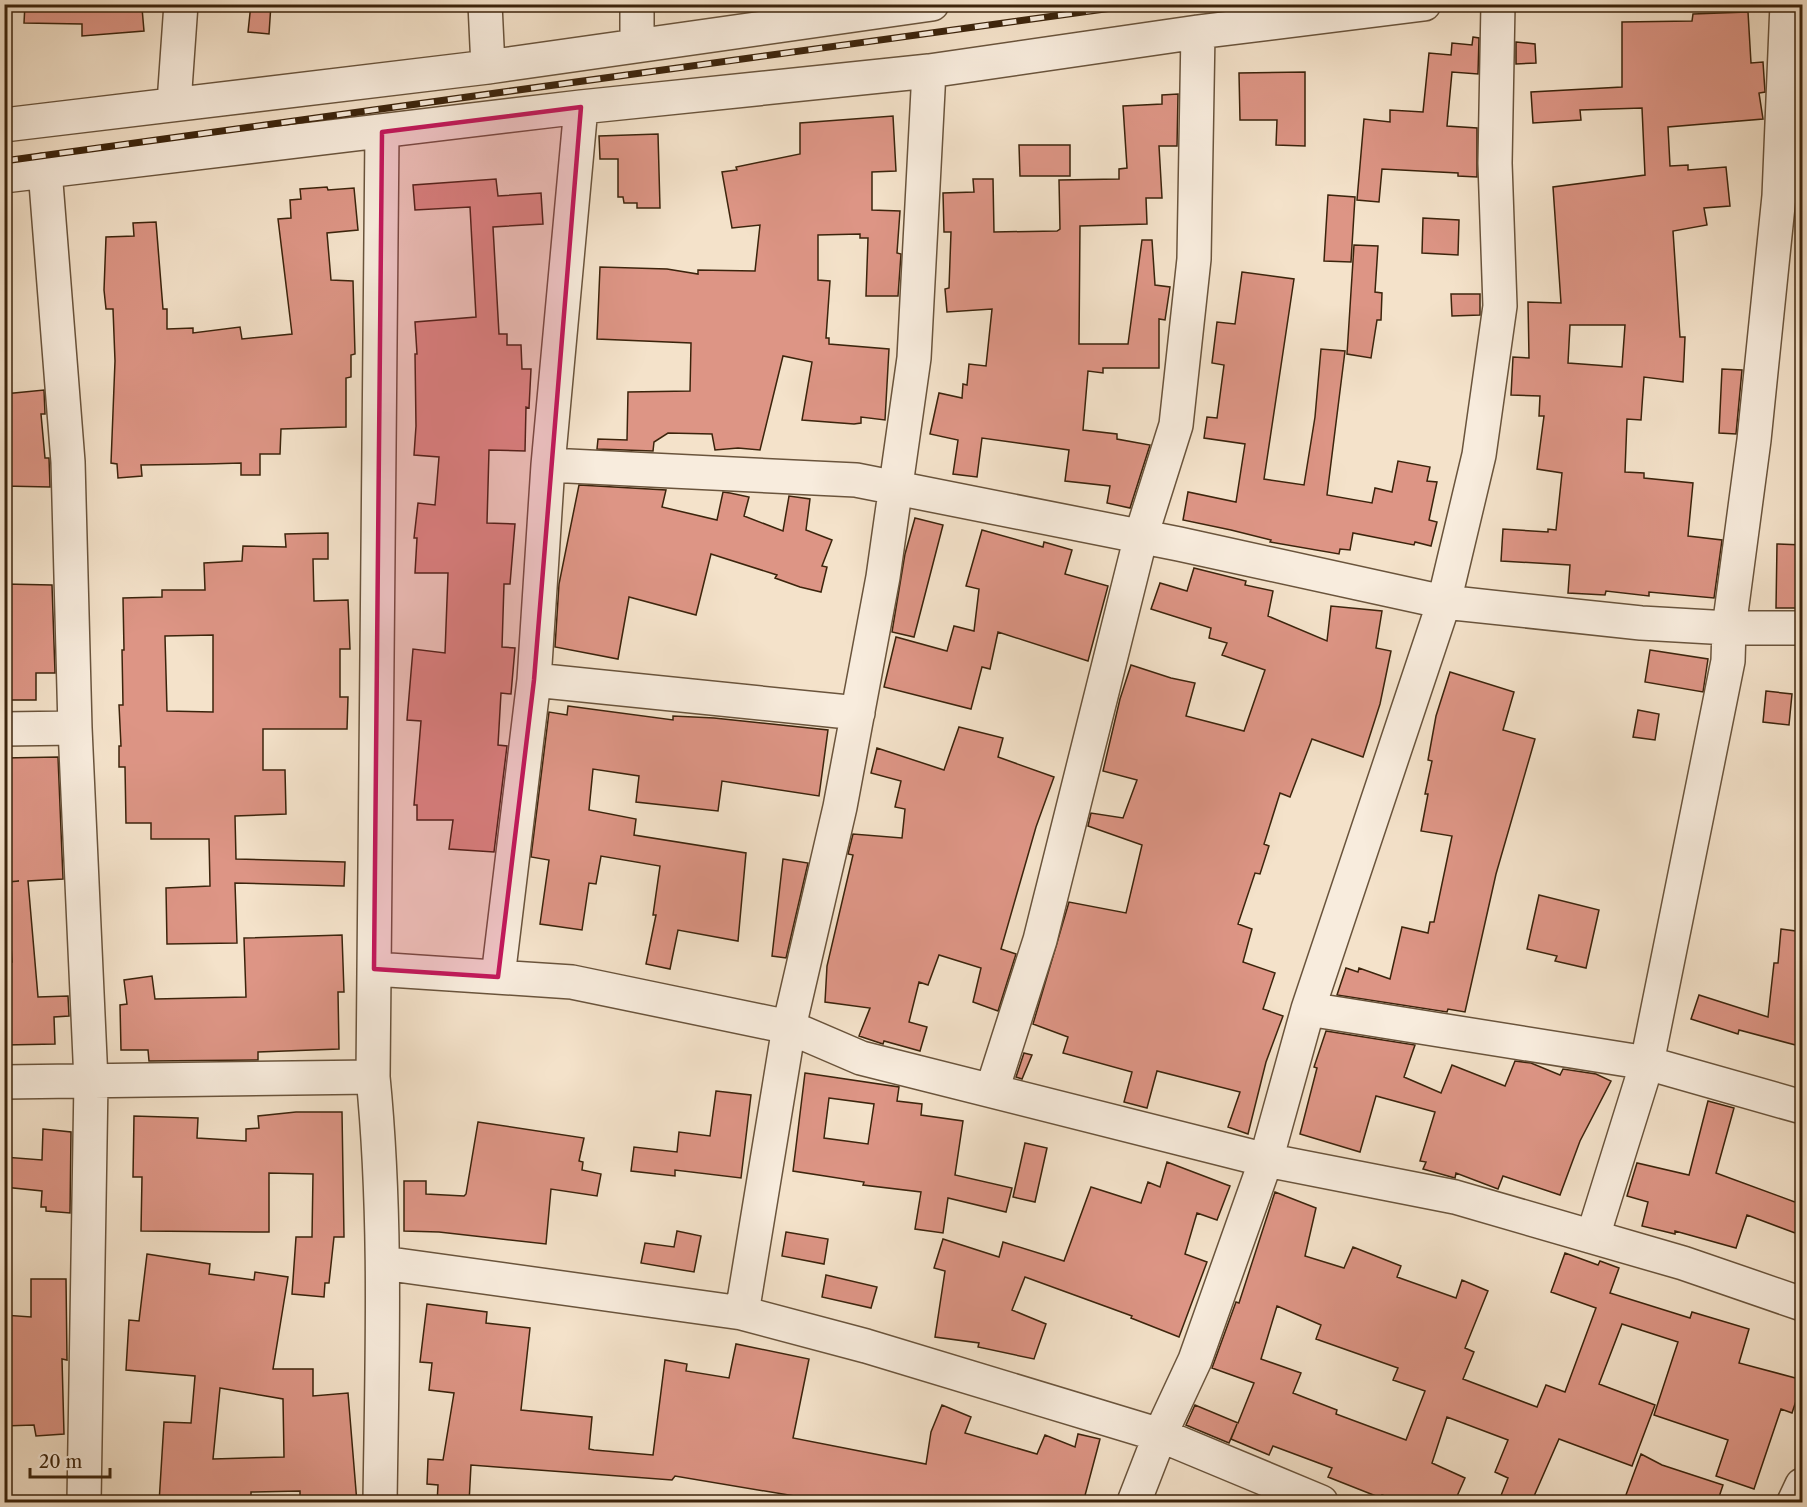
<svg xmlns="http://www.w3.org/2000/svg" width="1807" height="1507" font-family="'Libre Caslon Text',serif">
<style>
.building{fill:#dd9585;stroke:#3c240c;stroke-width:1.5;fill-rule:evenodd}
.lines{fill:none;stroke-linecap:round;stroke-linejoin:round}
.minor-casing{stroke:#6a543c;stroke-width:36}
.minor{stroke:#f8ecdd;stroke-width:33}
.rail-casing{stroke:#3c240c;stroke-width:7}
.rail{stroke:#f8ecdd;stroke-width:4.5;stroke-dasharray:14;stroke-linecap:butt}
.marked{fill:#c2185b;fill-opacity:0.2;stroke:#c2185b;stroke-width:4.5;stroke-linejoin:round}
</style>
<rect width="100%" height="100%" fill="#f4e2ca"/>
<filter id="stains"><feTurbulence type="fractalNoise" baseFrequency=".00333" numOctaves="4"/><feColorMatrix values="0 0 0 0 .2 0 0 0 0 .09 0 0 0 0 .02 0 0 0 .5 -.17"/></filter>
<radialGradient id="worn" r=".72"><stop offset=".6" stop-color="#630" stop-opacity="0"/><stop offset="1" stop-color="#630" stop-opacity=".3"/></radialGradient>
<!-- building -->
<path class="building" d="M 25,4 L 133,4 L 133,9 L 142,8 L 144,31 L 82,36 L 82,24 L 24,23 Z
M 251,4 L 271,4 L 269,34 L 248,32 Z
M 1748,12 L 1751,63 L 1763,62 L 1765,92 L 1759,93 L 1763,119 L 1668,127 L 1670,166 L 1688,165 L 1688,170 L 1726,167 L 1730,206 L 1704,208 L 1707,225 L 1673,231 L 1680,337 L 1685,337 L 1683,382 L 1644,377 L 1641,420 L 1627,419 L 1625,472 L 1644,473 L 1644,478 L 1693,483 L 1688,536 L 1722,540 L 1714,598 L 1649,592 L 1649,596 L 1606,591 L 1605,595 L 1568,593 L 1570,565 L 1501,561 L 1503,529 L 1548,532 L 1548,529 L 1556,530 L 1562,473 L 1537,469 L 1544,416 L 1539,416 L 1540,396 L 1511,395 L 1513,357 L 1529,358 L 1528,302 L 1561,303 L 1553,187 L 1645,175 L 1642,108 L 1580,110 L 1581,120 L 1533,123 L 1531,92 L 1622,87 L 1622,22 L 1692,21 L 1693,14 ZM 1570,325 L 1625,325 L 1622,367 L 1568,363 Z
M 1473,37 L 1479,38 L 1478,74 L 1452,72 L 1447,126 L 1477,128 L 1477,177 L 1458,176 L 1458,173 L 1382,169 L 1379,202 L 1357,200 L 1364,119 L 1390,122 L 1390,110 L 1423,112 L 1429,53 L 1451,55 L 1452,43 L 1472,45 Z
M 1516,42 L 1535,44 L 1536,63 L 1516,64 Z
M 1305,72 L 1305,146 L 1276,145 L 1277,120 L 1240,120 L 1239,73 Z
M 1178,94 L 1177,146 L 1159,146 L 1162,198 L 1146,198 L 1147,224 L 1080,226 L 1079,344 L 1128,344 L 1142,240 L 1152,240 L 1155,285 L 1170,287 L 1165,320 L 1159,319 L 1159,368 L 1103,368 L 1103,373 L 1088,371 L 1083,430 L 1117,434 L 1117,439 L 1150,445 L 1130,508 L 1107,503 L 1110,486 L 1065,481 L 1069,450 L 982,438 L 977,477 L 953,474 L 958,440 L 930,434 L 939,393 L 962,398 L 963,384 L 967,385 L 969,364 L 986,366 L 992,309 L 947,312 L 945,289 L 949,288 L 951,232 L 944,232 L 943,193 L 974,192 L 973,179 L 993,179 L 994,232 L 1057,231 L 1060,229 L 1059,180 L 1119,179 L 1119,169 L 1127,168 L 1123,106 L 1162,104 L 1162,95 Z
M 893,116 L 896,171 L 872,172 L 872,210 L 900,211 L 897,253 L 901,254 L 898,296 L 866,296 L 868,238 L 860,238 L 860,234 L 818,235 L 818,280 L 830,281 L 826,338 L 829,338 L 829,344 L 889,349 L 885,420 L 861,417 L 861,423 L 854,424 L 802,420 L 812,362 L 783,356 L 760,450 L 738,448 L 715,450 L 712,434 L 668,433 L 654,442 L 653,451 L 597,449 L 598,439 L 627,440 L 628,392 L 690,391 L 691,343 L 597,339 L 600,267 L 667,269 L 698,274 L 698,270 L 755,271 L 760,225 L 732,228 L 722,172 L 737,170 L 736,167 L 800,154 L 800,123 Z
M 658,134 L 660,208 L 637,208 L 637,203 L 624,203 L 623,197 L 618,197 L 618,159 L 600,159 L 599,136 Z
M 1019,145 L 1070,145 L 1070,176 L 1020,176 Z
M 496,179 L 498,196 L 541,193 L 543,224 L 493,227 L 499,334 L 507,334 L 507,345 L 521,345 L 522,369 L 531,369 L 529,408 L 526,407 L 525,451 L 489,450 L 487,523 L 515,524 L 510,584 L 504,584 L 502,647 L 515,648 L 511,694 L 501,693 L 498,745 L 507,746 L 494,852 L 449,849 L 453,820 L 417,820 L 417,805 L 414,805 L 421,721 L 407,720 L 413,649 L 445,653 L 448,573 L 415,573 L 417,538 L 414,538 L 418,503 L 435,505 L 439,457 L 414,455 L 416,426 L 415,354 L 417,354 L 415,322 L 476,317 L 470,207 L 415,210 L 413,185 Z
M 327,187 L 328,190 L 354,188 L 358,230 L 327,233 L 331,280 L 353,281 L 355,354 L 351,355 L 351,377 L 346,378 L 346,427 L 281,429 L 280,454 L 260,454 L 260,475 L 241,475 L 241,463 L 207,464 L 141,465 L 142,476 L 118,478 L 117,464 L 111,463 L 115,361 L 113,309 L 106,309 L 104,290 L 106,237 L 134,236 L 133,223 L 156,222 L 163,309 L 167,309 L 167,329 L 193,328 L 193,333 L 240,327 L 242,339 L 292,334 L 278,219 L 291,218 L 290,200 L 301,199 L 300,189 Z
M 1328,195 L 1355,197 L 1351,262 L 1324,261 Z
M 1423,218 L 1459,220 L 1458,255 L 1422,253 Z
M 1354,245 L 1378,246 L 1375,292 L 1382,293 L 1381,320 L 1377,320 L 1371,358 L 1347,354 Z
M 1242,272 L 1294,279 L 1264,479 L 1304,485 L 1315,417 L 1321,349 L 1345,351 L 1327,495 L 1372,503 L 1375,488 L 1392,492 L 1398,461 L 1430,467 L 1427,481 L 1437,482 L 1429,520 L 1437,522 L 1431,546 L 1415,542 L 1414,545 L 1353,533 L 1350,550 L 1340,549 L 1339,554 L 1270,542 L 1271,540 L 1231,530 L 1183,520 L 1188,492 L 1236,502 L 1245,444 L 1204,438 L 1207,417 L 1217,418 L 1224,365 L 1212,363 L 1217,322 L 1235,324 Z
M 1451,294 L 1480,294 L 1480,315 L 1452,316 Z
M 1722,369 L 1742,370 L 1736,434 L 1719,433 Z
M 44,390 L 45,414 L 41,414 L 45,458 L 49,458 L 50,487 L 4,486 L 4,394 Z
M 579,485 L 666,490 L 662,507 L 717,520 L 723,492 L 730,493 L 749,497 L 744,516 L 783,531 L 789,496 L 810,499 L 806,530 L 832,540 L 822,566 L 827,567 L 821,592 L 800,587 L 775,578 L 777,575 L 711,554 L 696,615 L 629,597 L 618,659 L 555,647 L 559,584 Z
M 915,518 L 943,525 L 914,637 L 892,632 L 905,554 Z
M 982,530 L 1043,547 L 1044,542 L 1072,550 L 1065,574 L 1108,586 L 1088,661 L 998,632 L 990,669 L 982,667 L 971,709 L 884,687 L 896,637 L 947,651 L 954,626 L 974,631 L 979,589 L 966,586 Z
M 328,533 L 328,559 L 313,559 L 314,601 L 348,600 L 350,649 L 340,649 L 340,697 L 348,697 L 347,729 L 263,729 L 263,770 L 285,770 L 286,814 L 235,816 L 236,859 L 345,862 L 344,886 L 235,883 L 237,943 L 167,944 L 166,888 L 210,886 L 209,839 L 151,839 L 151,823 L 126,823 L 125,767 L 119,767 L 119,746 L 121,746 L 119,705 L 123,705 L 122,650 L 124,650 L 123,598 L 162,597 L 162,590 L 205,590 L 204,563 L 242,561 L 243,546 L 286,547 L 285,534 ZM 213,635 L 213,712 L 167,711 L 165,636 Z
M 1777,544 L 1803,545 L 1803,599 L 1796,599 L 1796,608 L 1776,608 Z
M 1194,568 L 1246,581 L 1245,585 L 1273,591 L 1268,616 L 1327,641 L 1331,606 L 1382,611 L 1376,648 L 1391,651 L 1380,704 L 1363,757 L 1312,739 L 1290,797 L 1280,793 L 1264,844 L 1269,846 L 1260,874 L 1255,873 L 1238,924 L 1252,929 L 1243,962 L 1275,973 L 1263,1009 L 1283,1016 L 1266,1062 L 1248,1134 L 1228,1127 L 1240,1092 L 1157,1071 L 1147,1108 L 1124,1102 L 1132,1072 L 1063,1053 L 1068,1037 L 1033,1024 L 1069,902 L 1126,913 L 1142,845 L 1088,826 L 1091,813 L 1123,818 L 1137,780 L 1103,771 L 1120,699 L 1131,665 L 1171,678 L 1195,683 L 1186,716 L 1244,731 L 1265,670 L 1222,655 L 1227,643 L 1209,638 L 1211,628 L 1151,609 L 1160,583 L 1187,591 Z
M 4,584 L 52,585 L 55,673 L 36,673 L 36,700 L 6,700 Z
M 1650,650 L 1708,659 L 1703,692 L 1645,682 Z
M 1450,672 L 1514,692 L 1503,730 L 1535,739 L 1496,874 L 1465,1012 L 1448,1009 L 1447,1012 L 1337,995 L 1346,968 L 1358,972 L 1359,968 L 1390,979 L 1402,927 L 1428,933 L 1430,922 L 1434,922 L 1452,836 L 1421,831 L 1428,794 L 1425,794 L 1432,761 L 1428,760 L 1436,716 Z
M 1766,691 L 1792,694 L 1789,725 L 1763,722 Z
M 568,706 L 673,720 L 673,716 L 714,718 L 828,730 L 819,796 L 722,781 L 718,811 L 636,802 L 639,776 L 593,769 L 589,810 L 636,819 L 634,835 L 746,853 L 738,941 L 678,930 L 670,969 L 646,964 L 656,915 L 653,915 L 660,866 L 601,856 L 596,884 L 589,883 L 582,930 L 540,924 L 549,860 L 531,857 L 549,712 L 567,715 Z
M 1638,710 L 1659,714 L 1655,740 L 1633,737 Z
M 959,727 L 1003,738 L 998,757 L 1054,777 L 1036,827 L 1001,949 L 1016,954 L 998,1011 L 973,1002 L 981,968 L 939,955 L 928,985 L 919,982 L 909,1022 L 927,1027 L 920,1051 L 884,1041 L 883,1044 L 859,1036 L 870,1008 L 825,1002 L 827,966 L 853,855 L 848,854 L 853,834 L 902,838 L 905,809 L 895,807 L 901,781 L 871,773 L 877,748 L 944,770 Z
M 58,757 L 63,879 L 28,881 L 38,997 L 68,996 L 69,1016 L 54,1017 L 55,1044 L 5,1045 L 4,962 L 12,962 L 7,882 L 19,881 L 9,882 L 4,825 L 4,758 Z
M 783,859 L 808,863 L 786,958 L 772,956 Z
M 1539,895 L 1599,910 L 1586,968 L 1555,961 L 1557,956 L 1527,949 Z
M 1781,929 L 1803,932 L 1796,1023 L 1803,1025 L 1803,1047 L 1739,1030 L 1738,1034 L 1691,1019 L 1699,995 L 1768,1017 L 1774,963 L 1778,963 Z
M 342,935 L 344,992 L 338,992 L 339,1049 L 258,1052 L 258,1060 L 149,1061 L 148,1050 L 121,1050 L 120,1005 L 127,1004 L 124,980 L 152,976 L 155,999 L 246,997 L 244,938 Z
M 1326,1031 L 1415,1045 L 1404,1077 L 1441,1093 L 1452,1065 L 1505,1086 L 1515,1061 L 1531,1063 L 1560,1075 L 1563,1069 L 1596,1074 L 1611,1081 L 1580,1141 L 1560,1195 L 1503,1176 L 1498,1189 L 1456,1173 L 1455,1178 L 1423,1169 L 1426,1162 L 1420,1161 L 1435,1112 L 1376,1096 L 1360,1152 L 1300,1134 L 1317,1068 L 1314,1067 Z
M 1024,1053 L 1032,1055 L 1022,1079 L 1016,1077 Z
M 805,1073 L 899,1087 L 897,1101 L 922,1104 L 921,1115 L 963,1121 L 955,1175 L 1012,1188 L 1006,1212 L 948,1198 L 943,1233 L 915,1229 L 921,1192 L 863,1185 L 864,1182 L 793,1171 ZM 829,1098 L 874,1104 L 868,1144 L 824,1138 Z
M 716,1091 L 751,1095 L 741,1178 L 675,1170 L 675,1176 L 631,1171 L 634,1147 L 677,1152 L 679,1132 L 710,1136 Z
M 1708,1101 L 1734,1108 L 1716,1173 L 1803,1205 L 1803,1236 L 1747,1215 L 1736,1248 L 1675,1231 L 1675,1234 L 1642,1226 L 1648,1202 L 1627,1196 L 1637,1163 L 1689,1175 Z
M 296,1112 L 342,1112 L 344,1237 L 334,1237 L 329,1283 L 325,1283 L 324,1297 L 292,1294 L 296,1237 L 312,1237 L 313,1174 L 269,1173 L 269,1232 L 141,1231 L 142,1177 L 133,1177 L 134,1116 L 198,1118 L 197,1138 L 246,1141 L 246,1129 L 259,1128 L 258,1116 Z
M 478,1122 L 584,1138 L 579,1161 L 583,1162 L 582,1170 L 601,1174 L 597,1196 L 551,1189 L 546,1244 L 439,1232 L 404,1231 L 404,1181 L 426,1181 L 426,1194 L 464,1196 L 466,1194 Z
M 43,1129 L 71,1132 L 70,1213 L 46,1211 L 46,1207 L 41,1207 L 42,1191 L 4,1187 L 4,1157 L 42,1160 Z
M 1025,1143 L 1047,1148 L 1035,1202 L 1013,1197 Z
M 1167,1162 L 1230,1186 L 1217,1220 L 1197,1213 L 1185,1254 L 1207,1262 L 1179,1337 L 1131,1318 L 1132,1316 L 1025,1277 L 1012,1310 L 1046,1324 L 1034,1359 L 978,1347 L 979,1343 L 935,1337 L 945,1271 L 934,1268 L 943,1239 L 999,1257 L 1003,1242 L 1064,1261 L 1091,1187 L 1141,1203 L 1148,1182 L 1160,1187 Z
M 1275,1192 L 1316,1208 L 1305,1256 L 1344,1268 L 1353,1247 L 1401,1266 L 1397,1277 L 1456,1298 L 1462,1280 L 1488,1291 L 1465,1348 L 1474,1352 L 1463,1379 L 1537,1407 L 1546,1385 L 1565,1392 L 1596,1308 L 1551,1292 L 1565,1253 L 1598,1265 L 1600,1261 L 1619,1268 L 1610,1293 L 1690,1318 L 1692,1312 L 1749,1329 L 1739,1363 L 1803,1380 L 1792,1413 L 1781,1409 L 1754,1489 L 1716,1476 L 1728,1440 L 1654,1415 L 1678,1342 L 1622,1324 L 1599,1384 L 1655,1405 L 1632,1466 L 1559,1439 L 1531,1503 L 1498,1503 L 1508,1478 L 1495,1472 L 1508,1440 L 1447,1417 L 1432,1463 L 1465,1478 L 1454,1503 L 1406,1503 L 1382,1495 L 1381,1498 L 1328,1477 L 1332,1468 L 1273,1446 L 1269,1455 L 1231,1439 L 1237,1424 L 1229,1443 L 1186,1425 L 1195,1405 L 1238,1423 L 1254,1383 L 1212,1368 L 1236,1302 L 1239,1303 ZM 1277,1306 L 1321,1325 L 1316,1339 L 1398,1368 L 1393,1380 L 1425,1391 L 1406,1440 L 1336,1414 L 1337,1410 L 1293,1393 L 1301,1373 L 1261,1359 Z
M 677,1231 L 701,1236 L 694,1272 L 641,1263 L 645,1243 L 674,1247 Z
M 786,1232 L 828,1239 L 824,1264 L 782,1256 Z
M 147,1254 L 210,1264 L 209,1274 L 254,1280 L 255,1272 L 288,1277 L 273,1369 L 313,1369 L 313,1396 L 348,1393 L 357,1503 L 300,1502 L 300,1491 L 251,1492 L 251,1503 L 159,1503 L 164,1422 L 191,1423 L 195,1376 L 126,1370 L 129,1320 L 139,1321 ZM 220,1388 L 283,1399 L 284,1457 L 213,1459 Z
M 826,1275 L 877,1287 L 871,1308 L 822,1297 Z
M 31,1279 L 66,1279 L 67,1360 L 62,1359 L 64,1434 L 36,1436 L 34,1425 L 4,1426 L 4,1315 L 31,1317 Z
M 427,1304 L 487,1312 L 486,1323 L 530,1328 L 521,1410 L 592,1417 L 589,1449 L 594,1450 L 653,1455 L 665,1360 L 687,1364 L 686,1371 L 729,1378 L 736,1344 L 809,1359 L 793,1438 L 926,1464 L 931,1432 L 942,1405 L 971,1417 L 965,1433 L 1037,1454 L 1045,1435 L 1075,1447 L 1078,1434 L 1100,1439 L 1083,1503 L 836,1503 L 675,1476 L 672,1480 L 471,1465 L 469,1503 L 437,1503 L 438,1485 L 427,1484 L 428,1459 L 443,1460 L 454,1393 L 429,1390 L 432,1363 L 420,1362 Z
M 1641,1454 L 1662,1465 L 1723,1485 L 1717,1503 L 1623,1503 Z"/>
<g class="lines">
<!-- minor casing -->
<g class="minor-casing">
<path id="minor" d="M 485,4 L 488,67
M 637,4 L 637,45
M 174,103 L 181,4
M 4,125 L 488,67 L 932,4
M 45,170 L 68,462 L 75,728 L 91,1081 L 84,1502
M 4,176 L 581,107 L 929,71 L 1198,32 L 1424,4
M 548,465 L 856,480 L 1179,544 L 1444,602 L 1641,623 L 1729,628 L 1802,628
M 534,680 L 858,713
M 4,729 L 75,728
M 374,969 L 572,982 L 789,1027 L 861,1058 L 1266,1160 L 1455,1197 L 1683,1263 L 1802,1304
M 498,977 L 534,680 L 548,465 L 581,107
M 1308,1009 L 1647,1063 L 1802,1107
M 4,1082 L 373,1077
M 992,1090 L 1040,940 L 1141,536 L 1176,425 L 1194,259 L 1198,32
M 1593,1236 L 1647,1063 L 1728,661 L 1729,628 L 1754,440 L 1779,196 L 1787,4
M 383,1263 L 742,1313 L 866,1346 L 1160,1435 L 1321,1502
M 742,1313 L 789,1027 L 840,807 L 883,577 L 914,358 L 929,71
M 380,1502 C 382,1360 387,1218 373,1077 L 382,132
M 1134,1502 L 1160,1435 L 1195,1360 L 1266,1160 L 1308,1009 L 1444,602 L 1479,455 L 1500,306 L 1495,163 L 1498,4
M 1794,1502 L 1802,1485"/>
</g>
<!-- minor -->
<use href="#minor" class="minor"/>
<!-- rail casing -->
<g class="rail-casing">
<path id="rail" d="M 4,161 L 1141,4"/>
</g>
<!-- rail -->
<use href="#rail" class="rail"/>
</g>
<!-- marked area -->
<path class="marked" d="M 581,107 L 534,680 L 498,977 L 374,969 L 382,132 Z"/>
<!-- margin -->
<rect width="1807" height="1507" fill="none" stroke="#f4e2ca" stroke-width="24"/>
<rect x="6" y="6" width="1795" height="1495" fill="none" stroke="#3c240c" stroke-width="3"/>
<rect x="12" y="12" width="1783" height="1483" fill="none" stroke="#3c240c" stroke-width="1.5"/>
<!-- scale -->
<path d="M30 1468v9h80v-9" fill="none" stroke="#3c240c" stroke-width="3"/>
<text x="39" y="1468" font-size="18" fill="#3c240c" stroke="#f8ecdd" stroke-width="4.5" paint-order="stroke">20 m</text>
<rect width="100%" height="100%" filter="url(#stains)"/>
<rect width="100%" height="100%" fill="url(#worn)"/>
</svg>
